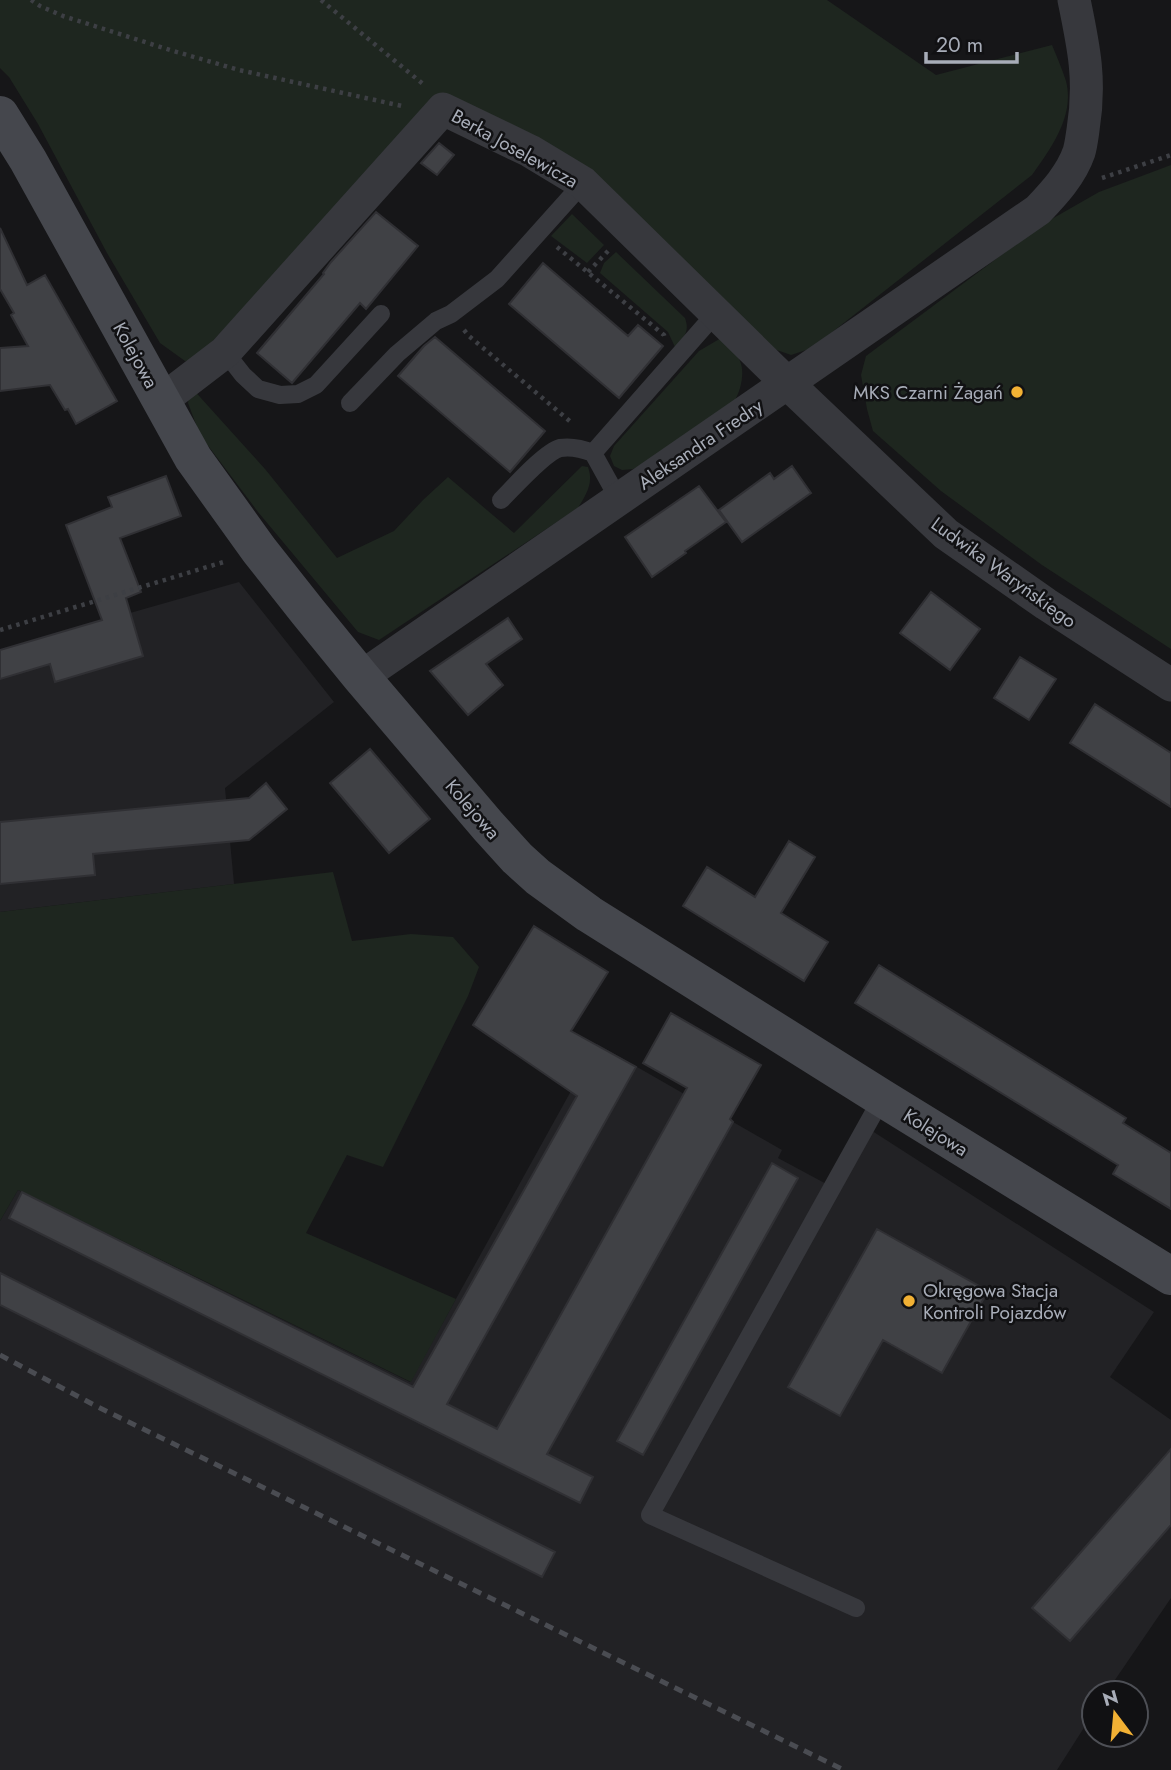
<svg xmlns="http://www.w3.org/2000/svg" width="1171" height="1770" font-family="Jost,sans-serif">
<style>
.built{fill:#222225}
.green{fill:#1e261f}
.building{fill:#404145;stroke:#303034;stroke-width:2}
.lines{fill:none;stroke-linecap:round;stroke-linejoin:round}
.path{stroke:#3d3f44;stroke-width:4.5;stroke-dasharray:3.5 5;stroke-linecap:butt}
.lane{stroke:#37383d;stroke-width:18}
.street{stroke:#37383d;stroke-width:33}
.secondary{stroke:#45474d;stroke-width:38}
.rail{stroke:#4a4c52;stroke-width:5;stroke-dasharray:9 7;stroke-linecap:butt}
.poi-dot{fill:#f2b134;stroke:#111113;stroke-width:2.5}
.labels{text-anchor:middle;stroke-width:5;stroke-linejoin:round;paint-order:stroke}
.street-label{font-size:19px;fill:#a8adb8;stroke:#111113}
.poi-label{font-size:19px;fill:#a8adb8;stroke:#111113;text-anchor:end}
</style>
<rect width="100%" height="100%" fill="#161618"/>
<!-- built -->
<path class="built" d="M 239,582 L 334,702 L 225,788 L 234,884 L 0,912 L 0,650 Z
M 597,1044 L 782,1150 L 778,1158 L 832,1187 L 866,1127 L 1154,1312 L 1110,1377 L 1171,1420 L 1171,1598 L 1106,1693 L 1094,1693 L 1094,1712 L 1057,1770 L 0,1770 L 0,1221 L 18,1190 L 410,1382 Z"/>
<!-- green -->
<path class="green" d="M 0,0 L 827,0 L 936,75 L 1052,45 C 1057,57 1062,69 1066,81 C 1075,116 1051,148 1032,175 L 812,348 L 791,355 L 774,349 L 451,100 L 407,134 L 195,360 L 185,361 L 160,343 L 107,253 L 38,124 L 9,77 L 0,68 Z
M 1171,165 L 1171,649 L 1042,565 L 941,491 L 873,431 L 867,409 L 861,375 L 866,356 L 1043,224 L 1099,192 Z
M 572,214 L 604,245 L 587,263 L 551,236 Z
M 616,252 L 685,318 C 690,332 684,337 675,347 L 668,332 L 600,273 L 604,263 Z
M 721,338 C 727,345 737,353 740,361 C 745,372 741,390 735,400 L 653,459 L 633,469 L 622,470 L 614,466 L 610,456 L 614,446 L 699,351 Z
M 191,387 L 265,469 L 337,558 L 394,531 L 423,500 L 448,477 L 514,533 L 582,466 L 588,467 C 594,483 586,495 578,508 L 379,640 L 358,632 L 258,512 L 200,435 L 188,403 Z
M 333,872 L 352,941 L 411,934 L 453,937 L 479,967 L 468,996 L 383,1167 L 347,1155 L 306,1233 L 456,1299 L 411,1382 L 18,1190 L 0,1221 L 0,912 Z"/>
<!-- building -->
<path class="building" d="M 439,143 L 454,155 L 437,175 L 421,163 Z
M 376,212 L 418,246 L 366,309 L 360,303 L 292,383 L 257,353 L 324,274 L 323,273 L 331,262 Z
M 0,228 L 27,285 L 45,275 L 117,401 L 76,424 L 68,409 L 65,410 L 50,385 L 0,391 L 0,348 L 28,346 L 11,315 L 14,313 L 0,289 Z
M 543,263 L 628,336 L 638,325 L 663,346 L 619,398 L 509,304 Z
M 435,337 L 545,431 L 510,472 L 398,376 L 424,346 Z
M 792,466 L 811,493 L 742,542 L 719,510 L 770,473 L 774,479 Z
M 166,476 L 181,516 L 120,538 L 141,592 L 126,598 L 143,656 L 55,682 L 50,664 L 0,679 L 0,650 L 102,620 L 66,525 L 112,507 L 108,497 Z
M 699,486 L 726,522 L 685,551 L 686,553 L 652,577 L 625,537 Z
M 931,592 L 980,629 L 950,670 L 900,633 Z
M 508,618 L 522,639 L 486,664 L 503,685 L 468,715 L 430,671 Z
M 1020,657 L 1056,679 L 1029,720 L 994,698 Z
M 1095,704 L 1171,753 L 1171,807 L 1070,743 Z
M 370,749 L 430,819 L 389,853 L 330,783 Z
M 266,783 L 287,809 L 249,840 L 93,854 L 95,875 L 0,884 L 0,822 L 249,798 Z
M 789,841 L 815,857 L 781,913 L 828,942 L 804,981 L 683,906 L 707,867 L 755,897 Z
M 534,926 L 608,972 L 571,1031 L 636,1067 L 447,1404 L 497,1429 L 687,1088 L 643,1063 L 671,1013 L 761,1065 L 730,1119 L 733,1122 L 547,1454 L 593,1477 L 580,1503 L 9,1218 L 22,1192 L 413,1387 L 577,1096 L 473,1025 Z
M 879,965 L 1126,1118 L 1123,1123 L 1171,1153 L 1171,1209 L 1113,1174 L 1118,1165 L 855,1003 Z
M 772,1163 L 798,1178 L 643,1455 L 617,1441 Z
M 877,1229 L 988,1291 L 942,1373 L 883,1340 L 840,1416 L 788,1387 Z
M 0,1273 L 555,1552 L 542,1577 L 0,1305 Z
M 1171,1449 L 1171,1525 L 1070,1641 L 1032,1608 Z"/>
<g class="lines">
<!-- path -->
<path class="path" d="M 31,0 L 40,6 L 63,16 L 170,50 L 239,70 L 402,106
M 321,0 L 423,84
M 1102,178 L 1171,155
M 557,247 L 664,335 L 665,338
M 588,272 L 609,250
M 464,330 L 469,336 L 572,423
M 0,630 L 227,561"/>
<!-- lane -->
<path class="lane" d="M 225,352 L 243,375 L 258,389 L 280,395 L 298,394 L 316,385 L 381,314
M 350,403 L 397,354 L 436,321 L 451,314 L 497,279 L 583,183
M 501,500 C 513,488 545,452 560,448 C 572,446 583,449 593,453
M 619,500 L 593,453 L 716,313
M 856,1608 L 650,1515 L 882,1098"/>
<!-- street -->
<path class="street" d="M 161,401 L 225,352 L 443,109 L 530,151 L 583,183 L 788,384 L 946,534 L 1046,604 L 1171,685
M 361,677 L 1038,210 C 1054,193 1071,175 1079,152 C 1081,145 1082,137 1083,130 C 1091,81 1084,48 1074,0"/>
<!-- secondary -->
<path class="secondary" d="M 0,115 L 28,160 L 193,458 L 259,550 L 308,612 L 361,677 L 488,826 L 517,858 L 538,877 L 589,914 L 882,1098 L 1171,1276"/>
<!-- rail -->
<path class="rail" d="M 0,1355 L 96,1406 L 844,1770"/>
</g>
<!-- markers -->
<g class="poi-dot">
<circle cx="1017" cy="392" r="7"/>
<circle cx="909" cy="1301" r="7"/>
</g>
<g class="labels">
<!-- street labels -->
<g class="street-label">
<text transform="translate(515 148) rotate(29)" y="7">Berka Joselewicza</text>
<text transform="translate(136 355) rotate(61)" y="7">Kolejowa</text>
<text transform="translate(700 444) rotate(-34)" y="7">Aleksandra Fredry</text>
<text transform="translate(1004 572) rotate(36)" y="7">Ludwika Waryńskiego</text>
<text transform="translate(473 809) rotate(49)" y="7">Kolejowa</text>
<text transform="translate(936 1132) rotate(32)" y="7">Kolejowa</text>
</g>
<!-- poi labels -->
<g class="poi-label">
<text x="1003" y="399">MKS Czarni Żagań</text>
<text x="923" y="1297" text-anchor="start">Okręgowa Stacja<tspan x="923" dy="22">Kontroli Pojazdów</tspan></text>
</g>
</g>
<!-- north arrow -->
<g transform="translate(1115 1714) rotate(344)"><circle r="33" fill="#111113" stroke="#4d4f55" stroke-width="2"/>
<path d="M0-5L12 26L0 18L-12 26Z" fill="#f2b134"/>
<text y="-10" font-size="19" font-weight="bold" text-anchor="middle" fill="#a8adb8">N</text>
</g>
<!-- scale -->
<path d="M926 52v10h91v-10" fill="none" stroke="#a8adb8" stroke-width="3.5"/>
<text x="936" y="52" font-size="21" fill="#a8adb8" stroke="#111113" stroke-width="5" paint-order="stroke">20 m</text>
</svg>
